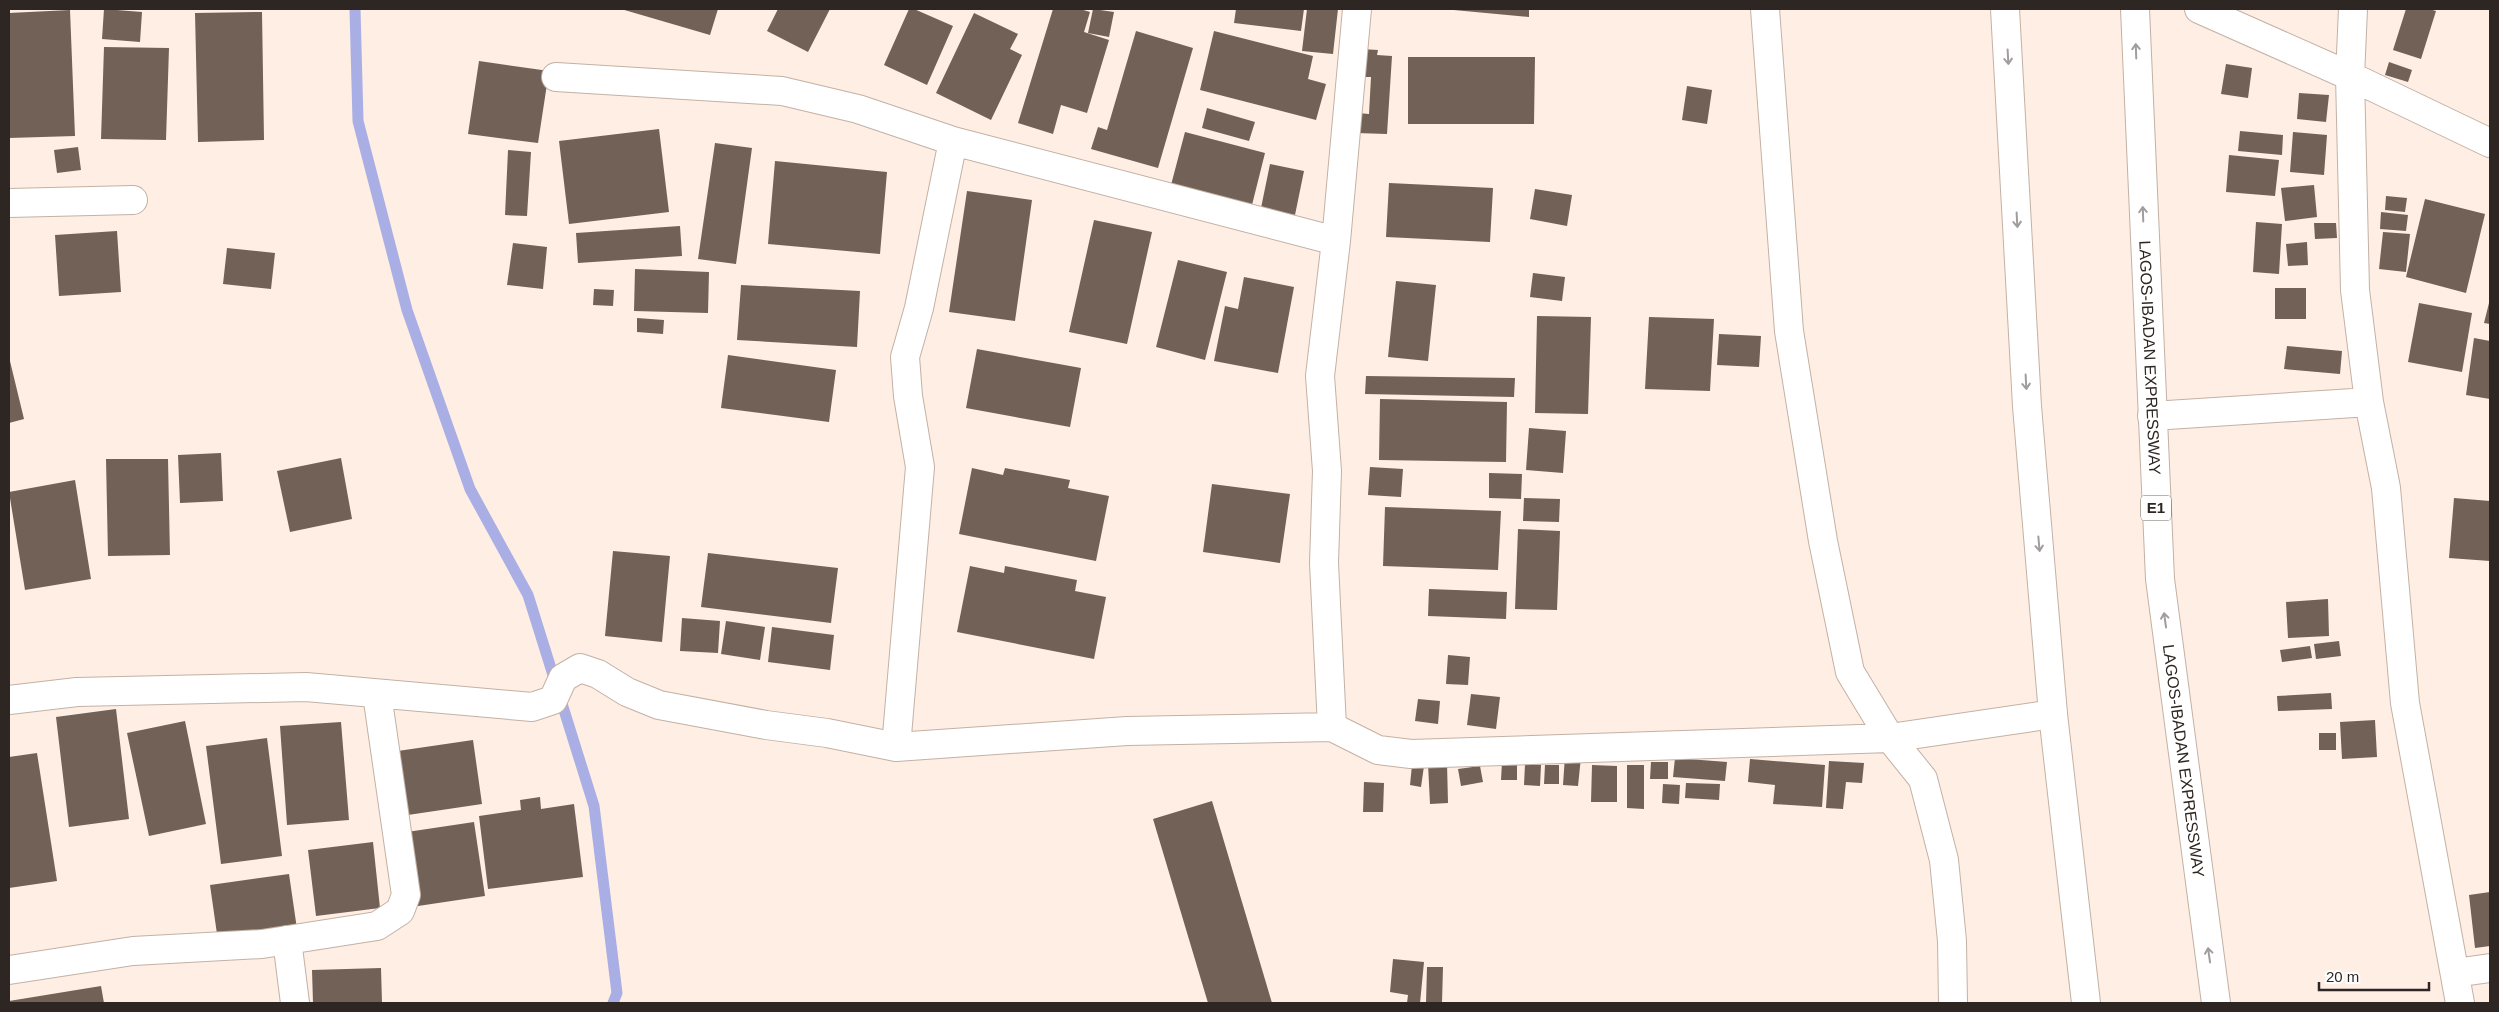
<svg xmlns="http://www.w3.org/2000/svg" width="2499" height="1012" font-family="Arial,sans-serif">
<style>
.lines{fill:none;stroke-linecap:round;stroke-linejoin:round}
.stream{stroke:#a9afe4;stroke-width:11}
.building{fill:#716156}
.minor-casing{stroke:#c3b1a5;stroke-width:30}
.highway-casing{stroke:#c3b1a5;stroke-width:30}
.minor{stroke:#fff;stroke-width:28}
.highway{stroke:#fff;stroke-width:28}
.oneway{stroke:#a19d9c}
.labels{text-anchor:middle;stroke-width:5;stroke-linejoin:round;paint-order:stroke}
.shield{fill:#fff;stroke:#6d6764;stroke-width:1}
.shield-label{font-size:15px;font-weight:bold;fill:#2e2622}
.street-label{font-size:16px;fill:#2e2622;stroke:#fff}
</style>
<rect width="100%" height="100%" fill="#feeee4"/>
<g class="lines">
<!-- stream -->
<path class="stream" d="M 355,9 L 358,121 L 407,310 L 470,489 L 528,595 L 594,806 L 617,993 L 613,1003"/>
</g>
<!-- building -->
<path class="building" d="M 104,9 L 142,12 L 140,42 L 102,39 Z
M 621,9 L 718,9 L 710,35 Z
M 778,9 L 830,9 L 808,52 L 767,31 Z
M 909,9 L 914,9 L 953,26 L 927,85 L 884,65 Z
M 1053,9 L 1080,9 L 1090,12 L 1084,32 L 1109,40 L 1087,113 L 1061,105 L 1053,134 L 1018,123 Z
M 1093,9 L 1114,12 L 1109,37 L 1088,33 Z
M 1236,9 L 1304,9 L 1301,31 L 1234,23 Z
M 1307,9 L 1338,9 L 1333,54 L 1302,51 Z
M 1443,9 L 1529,9 L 1529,17 Z
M 2406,9 L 2429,9 L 2436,11 L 2421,59 L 2393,50 Z
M 70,10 L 75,136 L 9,138 L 9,13 Z
M 262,12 L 264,140 L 198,142 L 195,13 Z
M 974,13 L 1018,34 L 1010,49 L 1022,55 L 991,120 L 936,93 Z
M 1136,31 L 1193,48 L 1158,168 L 1091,149 L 1098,127 L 1107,130 Z
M 1214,31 L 1313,56 L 1308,79 L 1326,84 L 1316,120 L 1200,90 Z
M 104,47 L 169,48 L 166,140 L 101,139 Z
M 1361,49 L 1378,50 L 1377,55 L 1392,56 L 1387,134 L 1356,133 L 1358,113 L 1369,114 L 1371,77 L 1359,77 Z
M 1408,57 L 1535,57 L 1534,124 L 1408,124 Z
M 479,61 L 549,71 L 538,143 L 468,134 Z
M 2389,62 L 2412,70 L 2408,82 L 2385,75 Z
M 2226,64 L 2252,68 L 2248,98 L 2221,94 Z
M 1687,86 L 1712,90 L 1707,124 L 1682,120 Z
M 2299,93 L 2329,95 L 2326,122 L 2297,119 Z
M 1207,108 L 1255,122 L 1249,141 L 1202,128 Z
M 659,129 L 669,212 L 569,224 L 559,141 Z
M 2240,131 L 2283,135 L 2282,155 L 2238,151 Z
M 1185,132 L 1265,153 L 1252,205 L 1171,185 Z
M 2293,132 L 2327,135 L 2324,175 L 2290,172 Z
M 715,143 L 752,148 L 736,264 L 698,259 Z
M 78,147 L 81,170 L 57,173 L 54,150 Z
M 508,150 L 531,152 L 527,216 L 505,215 Z
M 2229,155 L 2279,160 L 2275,196 L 2226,192 Z
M 775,161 L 887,172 L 880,254 L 768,244 Z
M 1270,164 L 1304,171 L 1295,215 L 1261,208 Z
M 1389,183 L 1493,188 L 1490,242 L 1386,237 Z
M 2314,185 L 2317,217 L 2285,221 L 2281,188 Z
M 1535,189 L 1572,195 L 1567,226 L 1530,219 Z
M 967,191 L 1032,200 L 1015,321 L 949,312 Z
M 2386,196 L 2407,198 L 2405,212 L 2385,210 Z
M 2425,199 L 2485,214 L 2466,293 L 2406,277 Z
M 2381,212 L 2408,215 L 2406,231 L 2380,229 Z
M 1094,220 L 1152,232 L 1127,344 L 1069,332 Z
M 2256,222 L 2282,224 L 2279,274 L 2253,272 Z
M 2314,223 L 2336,223 L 2337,238 L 2315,239 Z
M 680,226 L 682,256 L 578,263 L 576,233 Z
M 117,231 L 121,292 L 59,296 L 55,235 Z
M 2383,232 L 2410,234 L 2406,272 L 2379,269 Z
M 2307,242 L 2308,265 L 2288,266 L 2286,244 Z
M 513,243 L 547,247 L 543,289 L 507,285 Z
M 227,248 L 275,253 L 271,289 L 223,284 Z
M 1178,260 L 1227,272 L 1205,360 L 1156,347 Z
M 635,269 L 709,272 L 708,313 L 634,311 Z
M 1533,273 L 1565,277 L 1562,301 L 1530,297 Z
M 1244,277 L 1294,287 L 1278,373 L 1214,361 L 1225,306 L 1238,309 Z
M 1396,281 L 1436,285 L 1428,361 L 1388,357 Z
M 741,285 L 860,291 L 857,347 L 737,340 Z
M 2275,288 L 2306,288 L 2306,319 L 2275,319 Z
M 594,289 L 614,290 L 613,306 L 593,305 Z
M 2490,299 L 2490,324 L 2484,323 Z
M 2419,303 L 2472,313 L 2462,372 L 2408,362 Z
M 1537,316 L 1591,317 L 1588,414 L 1535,413 Z
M 1649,317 L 1714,319 L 1710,391 L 1645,389 Z
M 637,318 L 664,320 L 663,334 L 637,332 Z
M 1719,334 L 1761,336 L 1759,367 L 1717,365 Z
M 2474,338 L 2490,341 L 2490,399 L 2466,395 Z
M 2287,346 L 2342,351 L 2340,374 L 2284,369 Z
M 977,349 L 1081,368 L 1070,427 L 966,408 Z
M 728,355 L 836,370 L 829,422 L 721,408 Z
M 9,357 L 24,419 L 9,423 Z
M 1366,376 L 1515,378 L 1514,397 L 1365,394 Z
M 1380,399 L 1507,402 L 1506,462 L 1379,460 Z
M 1529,428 L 1566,431 L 1563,473 L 1526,470 Z
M 221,453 L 223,501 L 180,503 L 178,455 Z
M 341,458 L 352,519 L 290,532 L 277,471 Z
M 106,459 L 168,459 L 170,555 L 108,556 Z
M 1370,467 L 1403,469 L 1401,497 L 1368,495 Z
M 972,468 L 1003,475 L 1005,468 L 1070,480 L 1068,488 L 1109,496 L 1096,561 L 959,534 Z
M 1489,473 L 1522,474 L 1521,499 L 1489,498 Z
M 75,480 L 91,579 L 25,590 L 9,492 Z
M 1212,484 L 1290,494 L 1280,563 L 1203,552 Z
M 1524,498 L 1560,499 L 1559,522 L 1523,521 Z
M 2454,498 L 2490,501 L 2490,561 L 2449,558 Z
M 1385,507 L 1501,511 L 1498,570 L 1383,566 Z
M 1518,529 L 1560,531 L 1557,610 L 1515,609 Z
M 613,551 L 670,556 L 662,642 L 605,636 Z
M 708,553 L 838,568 L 831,623 L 701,607 Z
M 970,566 L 1004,573 L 1005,566 L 1077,580 L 1075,591 L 1106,597 L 1094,659 L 957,632 Z
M 1429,589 L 1507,592 L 1506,619 L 1428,616 Z
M 2328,599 L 2329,636 L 2288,638 L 2286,602 Z
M 682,618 L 720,621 L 718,653 L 680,651 Z
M 726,621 L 765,627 L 760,660 L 721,654 Z
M 772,627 L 834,635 L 830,670 L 768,662 Z
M 2339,641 L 2341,656 L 2316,659 L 2314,644 Z
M 2310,646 L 2312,658 L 2282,662 L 2280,650 Z
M 1448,655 L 1470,657 L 1468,685 L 1446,684 Z
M 2331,693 L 2332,709 L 2278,711 L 2277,696 Z
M 1471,694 L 1500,697 L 1496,729 L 1467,725 Z
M 1418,699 L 1440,701 L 1438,724 L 1415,721 Z
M 116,709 L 129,819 L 69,827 L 56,717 Z
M 2375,720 L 2377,757 L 2342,759 L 2340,722 Z
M 185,721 L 206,824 L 149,836 L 127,733 Z
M 341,722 L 349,820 L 287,825 L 280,726 Z
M 2319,733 L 2336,733 L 2336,750 L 2319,750 Z
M 267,738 L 282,856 L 221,864 L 206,746 Z
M 473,740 L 482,804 L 401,816 L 391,752 Z
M 37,753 L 57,881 L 9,888 L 9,757 Z
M 1565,756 L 1581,757 L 1578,786 L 1563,785 Z
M 1675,758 L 1727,762 L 1725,781 L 1673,777 Z
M 1750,759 L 1825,765 L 1822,807 L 1773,804 L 1775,785 L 1748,782 Z
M 1829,761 L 1864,763 L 1862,783 L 1846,782 L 1843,809 L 1826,808 Z
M 1502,762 L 1517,762 L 1517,780 L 1501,780 Z
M 1651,762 L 1668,762 L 1668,779 L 1650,779 Z
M 1447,763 L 1448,803 L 1430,804 L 1428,764 Z
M 1525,764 L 1541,765 L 1540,786 L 1524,785 Z
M 1412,765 L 1424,766 L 1421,787 L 1410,785 Z
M 1545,765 L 1559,765 L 1559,784 L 1544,784 Z
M 1592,765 L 1617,766 L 1617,802 L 1591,802 Z
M 1627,765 L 1644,765 L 1644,809 L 1627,808 Z
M 1480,766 L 1483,782 L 1461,786 L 1458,769 Z
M 1364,782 L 1384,783 L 1383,812 L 1363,812 Z
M 1686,783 L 1720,784 L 1719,800 L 1685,798 Z
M 1663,784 L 1680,785 L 1679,804 L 1662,803 Z
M 540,797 L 541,809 L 574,804 L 583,877 L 488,889 L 479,816 L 521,810 L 520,800 Z
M 1212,801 L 1272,1003 L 1208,1003 L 1153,819 Z
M 474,822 L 485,896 L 418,906 L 407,832 Z
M 373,842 L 380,908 L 316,916 L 308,850 Z
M 289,874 L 297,929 L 218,941 L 210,885 Z
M 2490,892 L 2490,946 L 2475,948 L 2469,895 Z
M 1393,959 L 1424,962 L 1420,1003 L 1407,1003 L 1408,995 L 1390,992 Z
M 1427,967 L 1443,967 L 1442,1003 L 1426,1003 Z
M 381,968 L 382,1003 L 313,1003 L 312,970 Z
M 101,986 L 104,1003 L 9,1003 L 9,1001 Z"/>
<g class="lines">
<!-- minor casing -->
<g class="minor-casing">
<path id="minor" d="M 1765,9 L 1789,331 L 1823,541 L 1850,672 L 1890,738 L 1923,779 L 1944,860 L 1952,941 L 1953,1003
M 2199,9 L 2350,76 L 2490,143
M 2353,9 L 2350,76 L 2355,290 L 2369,402 L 2386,488 L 2405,703 L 2460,1003
M 556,77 L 782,91 L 858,109 L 953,141 L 1336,241
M 9,203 L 133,200
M 2152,416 L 2369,402
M 9,700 L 77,692 L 306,687 L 532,707 L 553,700 L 563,678 L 580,668 L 598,674 L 627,692 L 659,705 L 766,725 L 827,733 L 896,747 L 1127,731 L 1332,727 L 1378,750 L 1411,754 L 1890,738 L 2053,714
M 1332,727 L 1324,563 L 1327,471 L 1320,376 L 1336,241 L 1357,9
M 896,747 L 920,467 L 908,396 L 905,357 L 919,308 L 953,141
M 287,940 L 295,1003
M 9,970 L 133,951 L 262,944 L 377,926 L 400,911 L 406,895 L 377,694
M 2455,973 L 2490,968"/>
</g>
<!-- highway casing -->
<g class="highway-casing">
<g id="highway">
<path d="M 2005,9 L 2027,406 L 2053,714 L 2086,1003"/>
<path id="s1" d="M 2135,9 L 2160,579 L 2216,1003"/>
</g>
</g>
<!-- minor -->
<use href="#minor" class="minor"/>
<!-- highway -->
<use href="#highway" class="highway"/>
</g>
<!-- one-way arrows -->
<defs><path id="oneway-shaft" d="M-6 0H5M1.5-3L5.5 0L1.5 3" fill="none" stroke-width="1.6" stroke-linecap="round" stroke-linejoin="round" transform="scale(1.25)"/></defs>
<g class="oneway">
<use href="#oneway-shaft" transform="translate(2136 51) rotate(-92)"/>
<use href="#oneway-shaft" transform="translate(2008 57) rotate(87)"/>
<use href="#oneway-shaft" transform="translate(2143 214) rotate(-92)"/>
<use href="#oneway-shaft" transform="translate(2017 220) rotate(87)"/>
<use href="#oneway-shaft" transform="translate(2026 382) rotate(87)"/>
<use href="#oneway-shaft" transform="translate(2039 544) rotate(85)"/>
<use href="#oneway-shaft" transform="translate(2165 620) rotate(-98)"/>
<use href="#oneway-shaft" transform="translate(2209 955) rotate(-98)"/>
</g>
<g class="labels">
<!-- shield labels -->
<rect class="shield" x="2141" y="495.5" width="30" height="25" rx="4"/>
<g class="shield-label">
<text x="2156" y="513">E1</text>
</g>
<!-- street labels -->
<g class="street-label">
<text dy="6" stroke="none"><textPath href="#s1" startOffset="349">LAGOS-IBADAN EXPRESSWAY</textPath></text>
<text dy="6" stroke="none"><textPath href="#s1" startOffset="754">LAGOS-IBADAN EXPRESSWAY</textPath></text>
</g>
</g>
<!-- border -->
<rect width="2499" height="1012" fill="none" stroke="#2e2622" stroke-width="20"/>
<!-- scale -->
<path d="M2319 982v8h110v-8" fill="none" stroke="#2e2622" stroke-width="2.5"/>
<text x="2326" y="982" font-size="15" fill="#2e2622" stroke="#ffffff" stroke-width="4" paint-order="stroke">20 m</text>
</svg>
